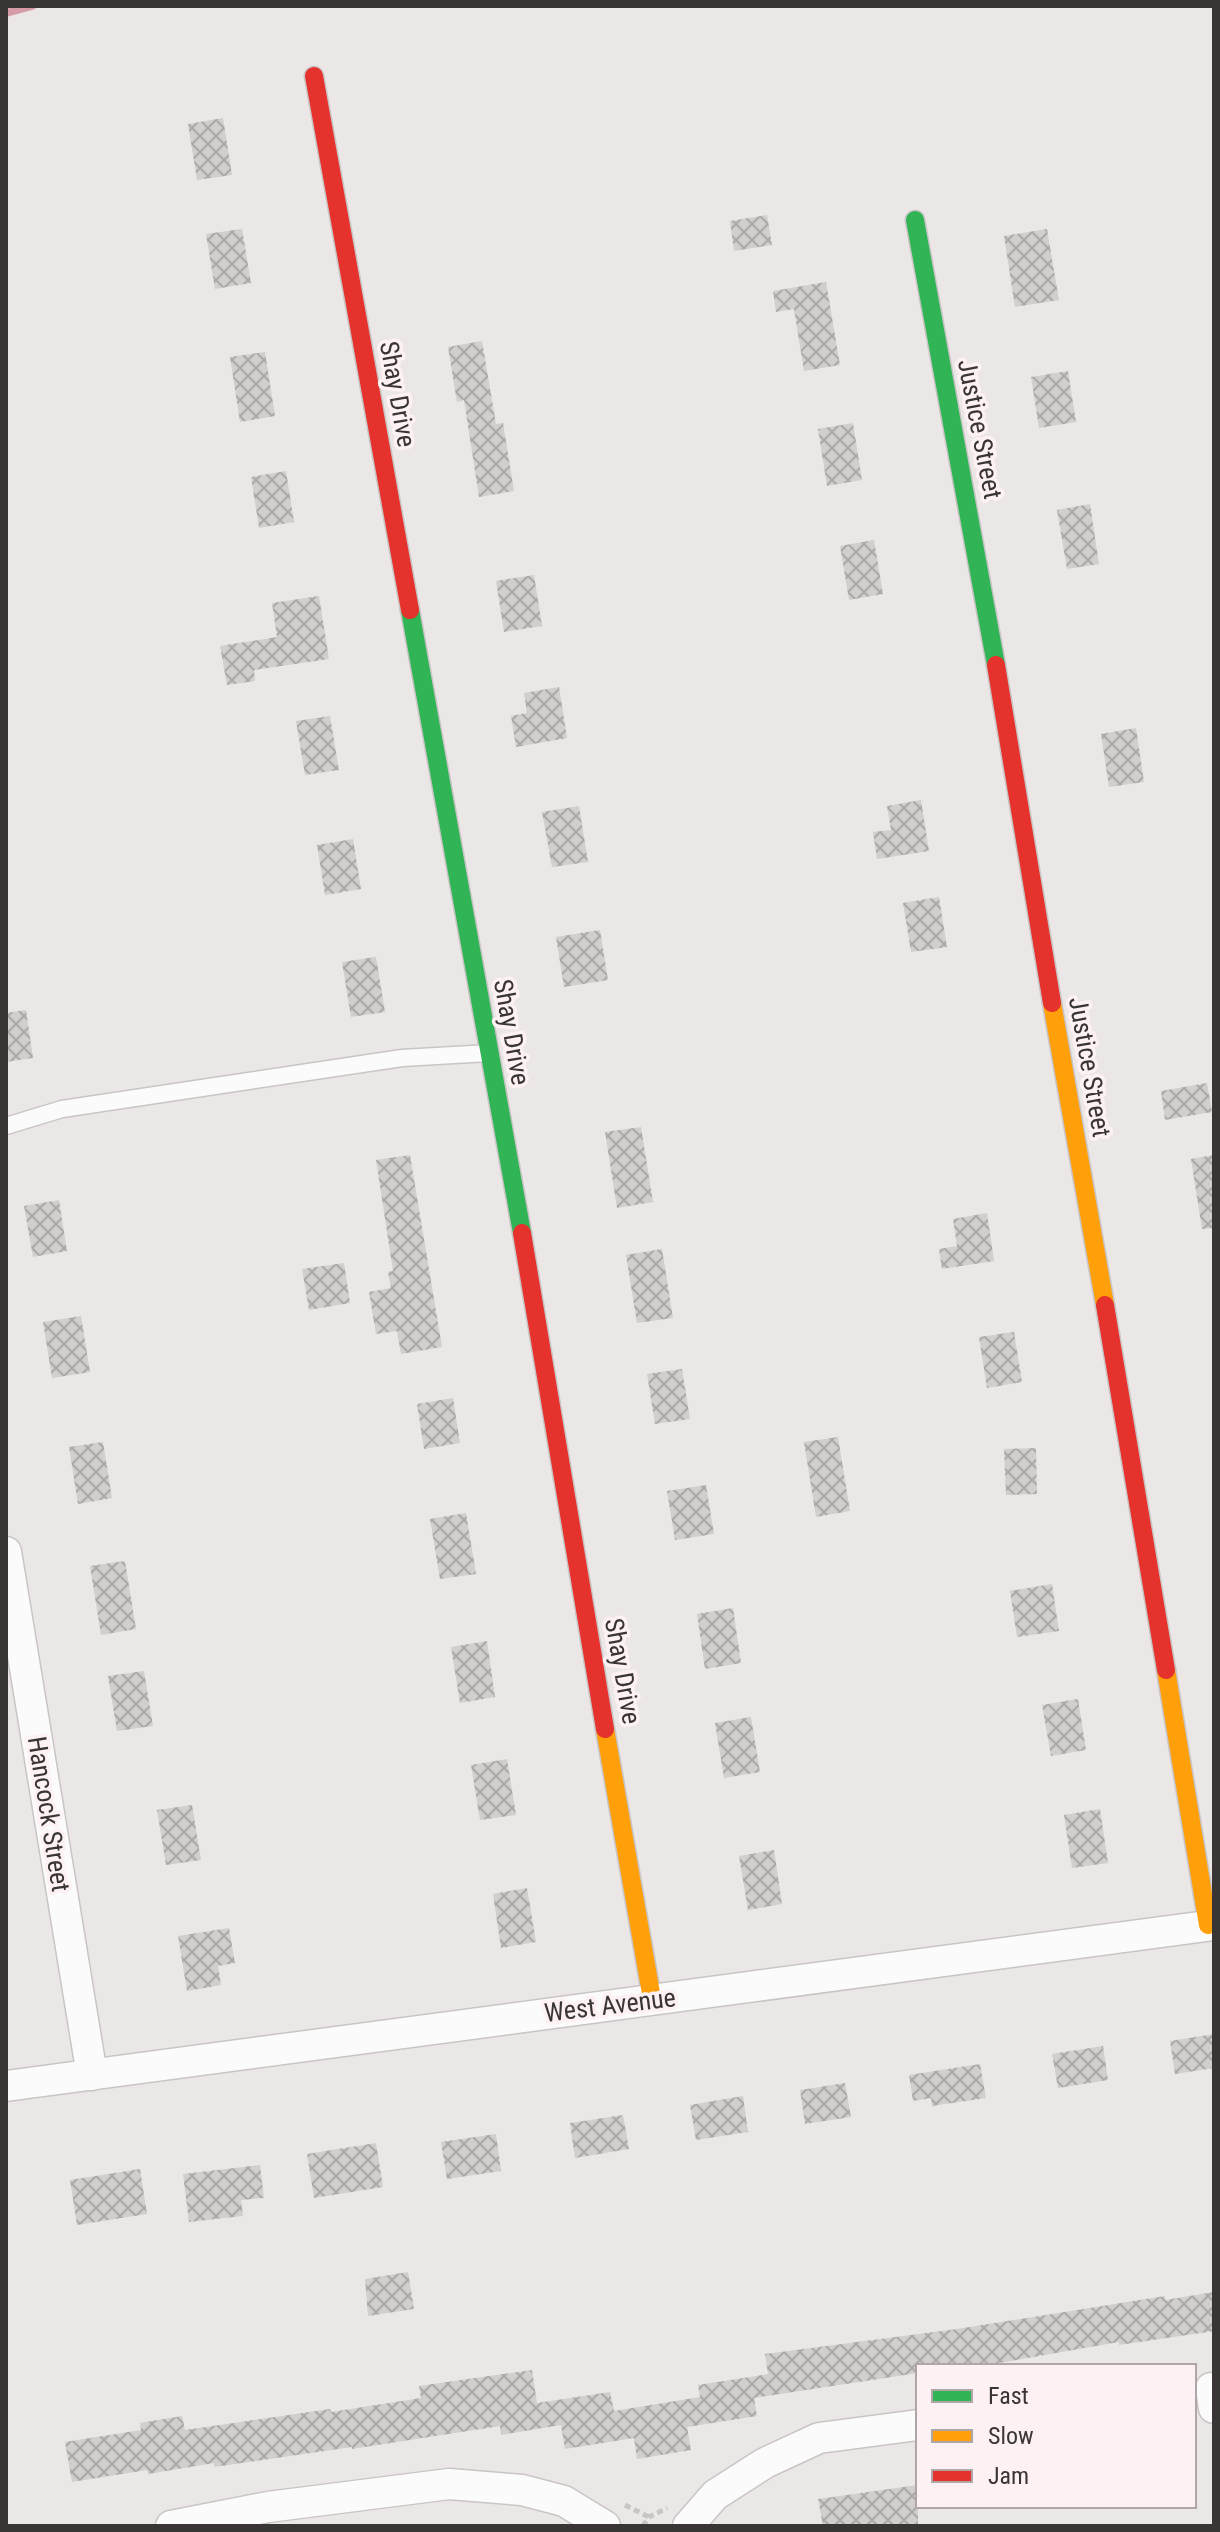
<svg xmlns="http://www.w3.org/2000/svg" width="1220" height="2532" font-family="'Roboto Condensed',sans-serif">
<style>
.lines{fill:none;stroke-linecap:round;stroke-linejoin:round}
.stream{stroke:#d59ca8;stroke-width:8}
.building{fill:url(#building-cross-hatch)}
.lane-casing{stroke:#c9c5c5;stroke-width:19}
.street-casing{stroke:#c9c5c5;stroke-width:33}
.fast-casing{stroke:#c9c5c5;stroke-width:21}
.slow-casing{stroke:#c9c5c5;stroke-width:21}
.jam-casing{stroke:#c9c5c5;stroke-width:21}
.path{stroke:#c8c5c5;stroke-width:5;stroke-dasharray:6 4;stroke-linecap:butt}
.lane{stroke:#fcfbfb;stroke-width:16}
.street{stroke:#fcfbfb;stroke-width:30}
.fast{stroke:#30b455;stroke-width:18}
.slow{stroke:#ff9f0a;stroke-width:18}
.jam{stroke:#e5322d;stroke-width:18}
.labels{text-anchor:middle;stroke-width:7;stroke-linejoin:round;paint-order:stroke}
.street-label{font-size:26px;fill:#393535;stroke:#fdf1f3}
</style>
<defs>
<pattern id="building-cross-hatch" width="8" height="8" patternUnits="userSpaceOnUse" patternTransform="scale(2)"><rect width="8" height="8" fill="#d2cece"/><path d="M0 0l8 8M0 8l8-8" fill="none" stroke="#aba8a8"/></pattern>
</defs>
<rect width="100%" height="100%" fill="#ece7e7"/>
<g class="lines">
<!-- stream -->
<path class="stream" d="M 6,13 L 32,6"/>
</g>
<!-- building -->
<path class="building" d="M 223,118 L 232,175 L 197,180 L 188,124 Z
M 767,215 L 772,245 L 734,251 L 730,221 Z
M 242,229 L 251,283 L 215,289 L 206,234 Z
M 1047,229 L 1059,300 L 1015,307 L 1004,236 Z
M 826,282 L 840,365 L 804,371 L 794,309 L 776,312 L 773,291 Z
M 482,341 L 496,424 L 503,423 L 514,491 L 479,497 L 464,400 L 457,402 L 448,347 Z
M 265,352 L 275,416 L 240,422 L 230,357 Z
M 1068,371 L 1076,422 L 1039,428 L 1031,377 Z
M 853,423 L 862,480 L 827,486 L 818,429 Z
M 286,471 L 294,522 L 259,528 L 251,477 Z
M 1090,504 L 1099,564 L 1067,569 L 1057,510 Z
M 874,540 L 883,594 L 849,600 L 840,546 Z
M 534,575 L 542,626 L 504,632 L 496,581 Z
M 319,596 L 329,659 L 254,670 L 255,681 L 227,685 L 220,646 L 277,637 L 272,603 Z
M 559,687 L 567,738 L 516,747 L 511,716 L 527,713 L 524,693 Z
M 330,716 L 339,770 L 305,775 L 296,721 Z
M 1136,728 L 1144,782 L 1109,787 L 1101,734 Z
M 921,800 L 929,851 L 877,859 L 873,832 L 891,830 L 887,806 Z
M 579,806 L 588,862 L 552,867 L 542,812 Z
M 353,839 L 361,889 L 325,895 L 317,845 Z
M 939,897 L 947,947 L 911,952 L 903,903 Z
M 600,930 L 608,980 L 564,987 L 556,937 Z
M 376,957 L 385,1012 L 351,1017 L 342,962 Z
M 26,1010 L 33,1058 L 6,1062 L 6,1013 Z
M 1207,1083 L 1212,1112 L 1165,1120 L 1161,1091 Z
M 641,1127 L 653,1202 L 617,1208 L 605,1132 Z
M 410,1155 L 442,1347 L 401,1354 L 397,1331 L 376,1334 L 369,1292 L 391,1288 L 388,1272 L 393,1271 L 376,1160 Z
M 1214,1155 L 1214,1228 L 1202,1229 L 1191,1159 Z
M 59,1200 L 67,1251 L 33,1257 L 24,1206 Z
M 987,1213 L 994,1261 L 942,1269 L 939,1249 L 957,1246 L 953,1219 Z
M 662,1249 L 673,1318 L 637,1323 L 626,1255 Z
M 344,1263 L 350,1303 L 309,1310 L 302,1269 Z
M 81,1316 L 90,1372 L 52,1378 L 43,1322 Z
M 1014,1332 L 1022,1382 L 987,1388 L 979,1337 Z
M 682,1369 L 690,1419 L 655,1424 L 647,1374 Z
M 453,1398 L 460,1443 L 424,1449 L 417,1404 Z
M 838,1437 L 850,1511 L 816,1517 L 804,1442 Z
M 103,1442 L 112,1498 L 78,1504 L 69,1447 Z
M 1036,1448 L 1037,1494 L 1006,1495 L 1004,1449 Z
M 706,1485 L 714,1534 L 675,1540 L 667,1491 Z
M 466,1513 L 476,1574 L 440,1579 L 430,1519 Z
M 125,1561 L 136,1629 L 101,1635 L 90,1566 Z
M 1052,1584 L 1059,1631 L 1017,1637 L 1010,1591 Z
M 733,1608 L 741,1663 L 705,1669 L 697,1614 Z
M 487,1641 L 495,1697 L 460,1703 L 451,1647 Z
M 144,1671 L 153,1726 L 117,1731 L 108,1676 Z
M 1078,1699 L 1086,1750 L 1051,1756 L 1042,1705 Z
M 751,1717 L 760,1772 L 724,1778 L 715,1723 Z
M 507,1759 L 516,1815 L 480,1820 L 471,1765 Z
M 192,1805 L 201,1860 L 166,1865 L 157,1810 Z
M 1100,1809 L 1108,1863 L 1072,1868 L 1064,1815 Z
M 774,1850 L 782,1904 L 748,1910 L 739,1856 Z
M 527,1888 L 536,1942 L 501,1948 L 493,1894 Z
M 229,1928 L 235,1963 L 218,1966 L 221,1985 L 187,1991 L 178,1936 Z
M 1214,2034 L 1214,2068 L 1175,2074 L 1170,2041 Z
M 1103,2046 L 1108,2080 L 1058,2088 L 1052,2054 Z
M 980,2064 L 986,2098 L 932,2106 L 931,2098 L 913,2101 L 909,2075 Z
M 845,2083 L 851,2117 L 805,2124 L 800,2090 Z
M 743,2096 L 748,2132 L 696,2140 L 690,2105 Z
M 623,2115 L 629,2149 L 575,2158 L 570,2123 Z
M 496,2134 L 501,2171 L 447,2179 L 441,2142 Z
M 376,2143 L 383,2187 L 314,2198 L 307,2154 Z
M 260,2165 L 264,2198 L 241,2200 L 243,2216 L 189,2222 L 183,2174 Z
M 140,2169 L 147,2214 L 77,2225 L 70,2180 Z
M 408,2272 L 414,2309 L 368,2316 L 365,2279 Z
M 1214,2292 L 1214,2331 L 1119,2345 L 1119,2342 L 982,2366 L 918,2366 L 918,2373 L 754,2398 L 757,2416 L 687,2427 L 691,2450 L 637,2459 L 634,2438 L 565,2449 L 561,2425 L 501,2435 L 500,2426 L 352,2449 L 352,2447 L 214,2467 L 214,2463 L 148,2474 L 147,2470 L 72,2482 L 65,2442 L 141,2430 L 140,2423 L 182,2416 L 185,2430 L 330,2409 L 331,2412 L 421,2398 L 419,2386 L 532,2370 L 537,2403 L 610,2392 L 614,2411 L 700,2397 L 698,2385 L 768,2374 L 765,2354 L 957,2329 L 1165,2296 L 1165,2300 Z
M 918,2485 L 918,2526 L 823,2526 L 818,2499 Z"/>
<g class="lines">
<!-- lane casing -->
<g class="lane-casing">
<path id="lane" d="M 6,1126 L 62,1109 L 402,1058 L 489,1053"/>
</g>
<!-- street casing -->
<g class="street-casing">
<path id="street" d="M 6,1552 L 92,2075
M 6,2086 L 1214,1925
M 1211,2388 L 1214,2408
M 171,2526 L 268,2507 L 449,2484 L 522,2490 L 564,2501 L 605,2526
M 688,2526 L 715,2495 L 765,2463 L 819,2438 L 918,2425"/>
</g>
<!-- fast casing -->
<g class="fast-casing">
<path id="fast" d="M 915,220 L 996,665
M 410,610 L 522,1233"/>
</g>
<!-- slow casing -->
<g class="slow-casing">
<path id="slow" d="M 1052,1003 L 1105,1305
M 1166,1670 L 1208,1925
M 605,1729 L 652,1999"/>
</g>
<!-- jam casing -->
<g class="jam-casing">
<path id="jam" d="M 314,76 L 410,610
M 996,665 L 1052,1003
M 522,1233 L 605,1729
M 1105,1305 L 1166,1670"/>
</g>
<!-- path -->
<path class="path" d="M 625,2505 L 649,2517
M 643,2526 L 649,2517 L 667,2508"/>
<!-- lane -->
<use href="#lane" class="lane"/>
<!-- street -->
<use href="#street" class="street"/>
<!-- fast -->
<use href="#fast" class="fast"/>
<!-- slow -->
<use href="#slow" class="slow"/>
<!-- jam -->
<use href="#jam" class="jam"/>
</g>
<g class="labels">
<!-- street labels -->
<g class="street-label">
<text transform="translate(398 394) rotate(80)" y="9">Shay Drive</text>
<text transform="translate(980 429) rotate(79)" y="9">Justice Street</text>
<text transform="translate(512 1032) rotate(80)" y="9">Shay Drive</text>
<text transform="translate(1090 1067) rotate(80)" y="9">Justice Street</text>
<text transform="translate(623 1671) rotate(80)" y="9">Shay Drive</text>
<text transform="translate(49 1814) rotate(81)" y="9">Hancock Street</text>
<text transform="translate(610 2005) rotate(-7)" y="9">West Avenue</text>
</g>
</g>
<!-- border -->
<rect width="1220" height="2532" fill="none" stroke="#393535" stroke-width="16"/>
<!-- legend -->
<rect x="916" y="2364" width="280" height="144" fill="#fdf1f3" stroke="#afa6a7" stroke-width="2"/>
<rect x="932" y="2390" width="40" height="12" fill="#30b455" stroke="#afa6a7" stroke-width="2"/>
<text x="988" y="2404" font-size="24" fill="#393535">Fast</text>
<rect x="932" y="2430" width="40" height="12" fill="#ff9f0a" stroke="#afa6a7" stroke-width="2"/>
<text x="988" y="2444" font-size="24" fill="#393535">Slow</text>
<rect x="932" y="2470" width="40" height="12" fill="#e5322d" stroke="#afa6a7" stroke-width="2"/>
<text x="988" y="2484" font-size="24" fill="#393535">Jam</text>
</svg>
